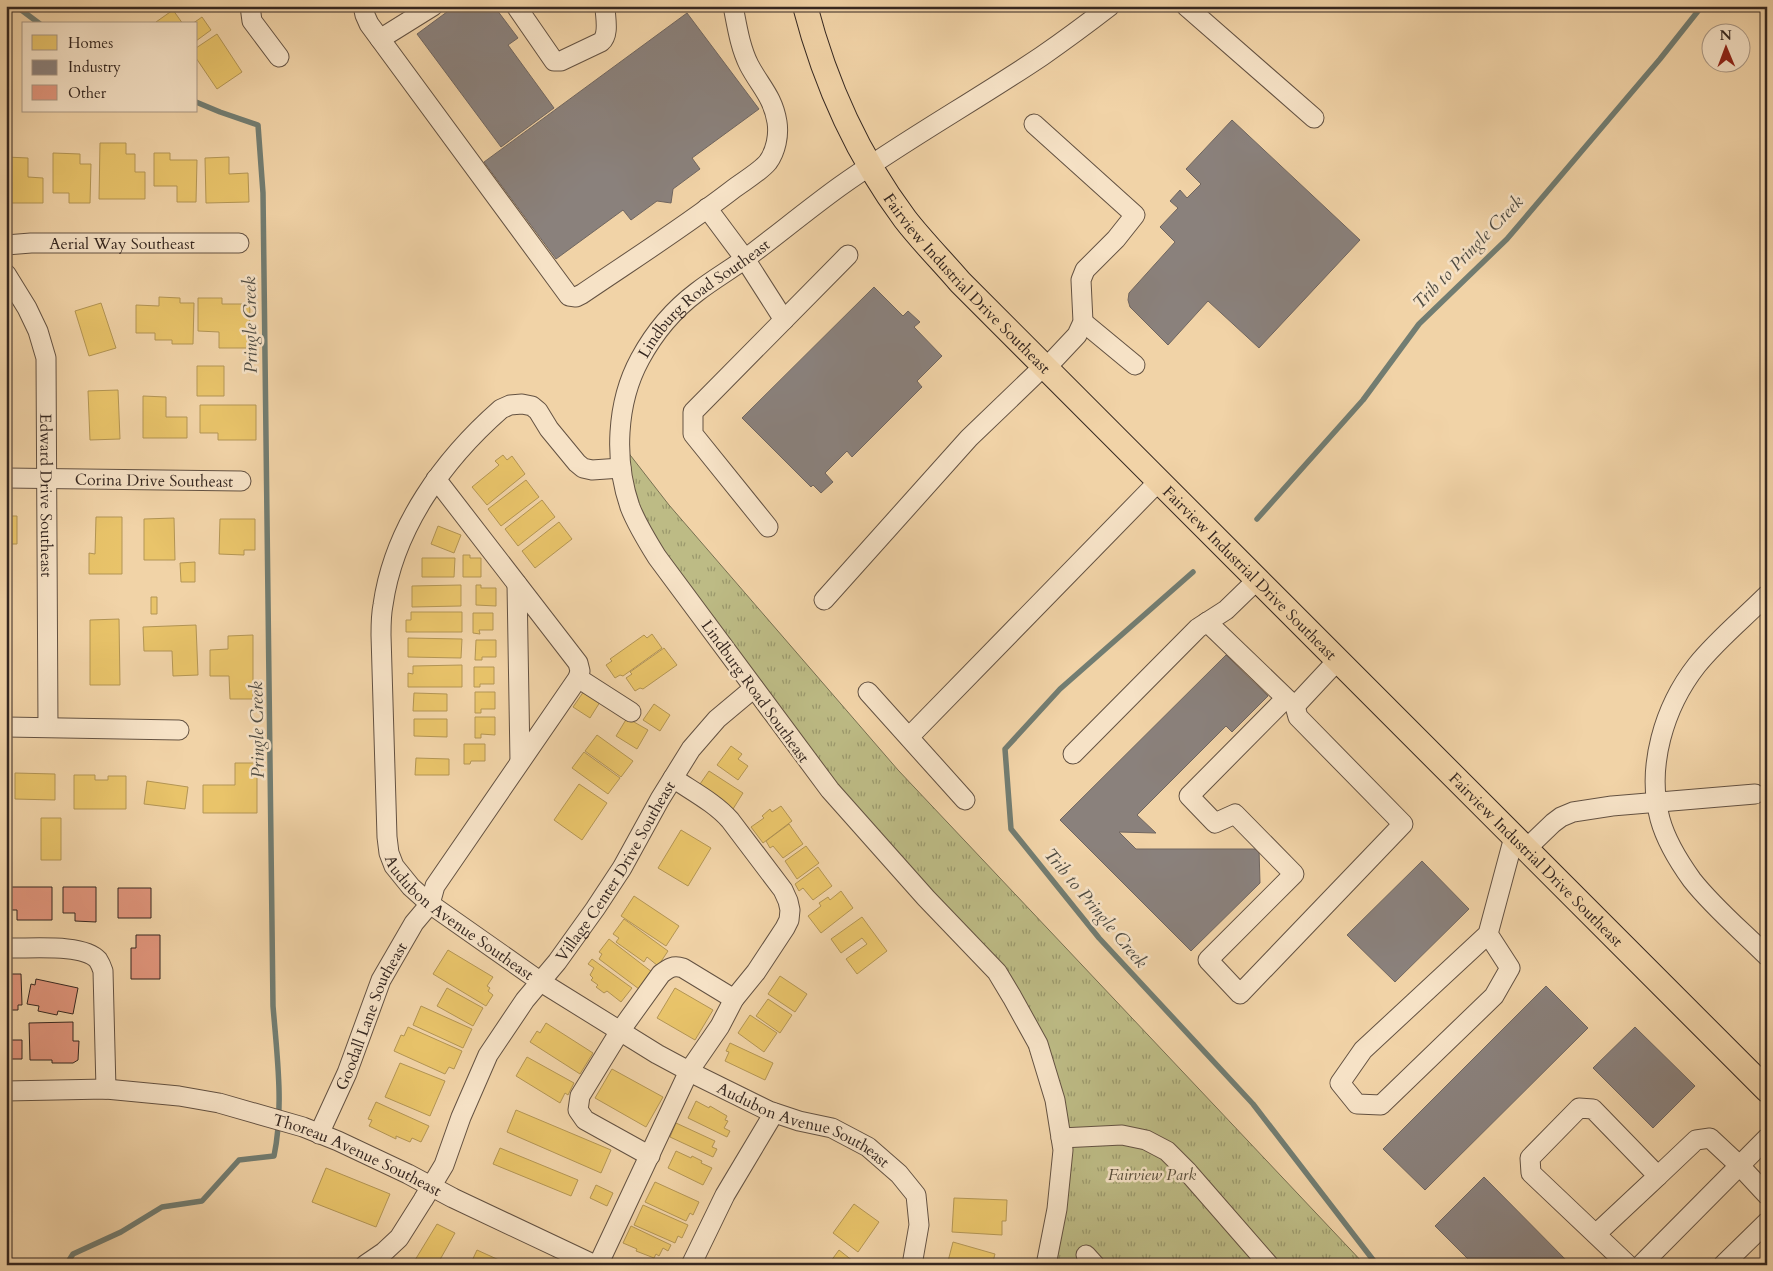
<svg xmlns="http://www.w3.org/2000/svg" width="1773" height="1271" font-family="Cardo,serif">
<style>
.park{fill:url(#park-tufts);stroke:#797152}
.homes{fill:#e9c46a;stroke:#b39554}
.industry{fill:#8a817c;stroke:#706660}
.lines{fill:none;stroke-linecap:round;stroke-linejoin:round}
.stream{stroke:#727d72;stroke-width:5.5}
.building{fill:#e1957c;stroke:#352720}
.minor-casing{stroke:#645242;stroke-width:21}
.major-casing{stroke:#352720;stroke-width:26}
.minor{stroke:#f6e2c6;stroke-width:19}
.major{stroke:#f1d3a7;stroke-width:24}
.labels{text-anchor:middle;stroke-width:5;stroke-linejoin:round;paint-order:stroke}
.street-label{font-size:16px;fill:#352720;stroke:#f6e2c6}
.park-label{font-size:16px;font-style:italic;fill:#574c39;stroke:#f6e2c6}
.water-label{font-size:18px;font-style:italic;fill:#4e4b42;stroke:#f6e2c6}
</style>
<defs>
<pattern id="park-tufts" width="24" height="20" patternUnits="userSpaceOnUse" patternTransform="scale(1.25)"><rect width="24" height="20" fill="#bdbb85"/><path d="M3 7l-1-3M5 7V3M7 7l1-3M15 17l-1-3M17 17v-4M19 17l1-3" fill="none" stroke="#9a986c"/></pattern>
</defs>
<rect width="100%" height="100%" fill="#f1d3a7"/>
<filter id="stains"><feTurbulence type="fractalNoise" baseFrequency=".004" numOctaves="4"/><feColorMatrix values="0 0 0 0 .2 0 0 0 0 .09 0 0 0 0 .02 0 0 0 .5 -.17"/></filter>
<radialGradient id="worn" r=".72"><stop offset=".6" stop-color="#630" stop-opacity="0"/><stop offset="1" stop-color="#630" stop-opacity=".3"/></radialGradient>
<!-- park -->
<path class="park" d="M 620,442 L 669,505 L 898,770 L 1365,1265 L 1046,1265 L 1063,1150 L 1012,997 L 926,898 L 646,539 Z"/>
<!-- homes -->
<path class="homes" d="M 173,10 L 183,24 L 158,24 L 156,22 Z
M 202,17 L 211,30 L 196,41 L 196,24 L 192,24 Z
M 217,34 L 242,72 L 217,89 L 196,58 L 196,48 Z
M 100,143 L 126,143 L 126,154 L 135,154 L 135,172 L 145,172 L 145,199 L 99,199 Z
M 53,153 L 80,154 L 80,164 L 91,164 L 90,203 L 69,203 L 69,193 L 53,193 Z
M 154,153 L 170,153 L 170,160 L 197,160 L 196,202 L 177,202 L 177,186 L 154,186 Z
M 6,157 L 28,158 L 28,177 L 43,178 L 43,203 L 6,203 Z
M 229,157 L 229,174 L 248,173 L 249,202 L 206,203 L 205,158 Z
M 159,297 L 180,298 L 180,303 L 194,303 L 193,344 L 172,344 L 172,340 L 155,340 L 155,333 L 136,333 L 136,305 L 159,306 Z
M 198,298 L 222,298 L 222,304 L 250,304 L 249,348 L 219,348 L 219,332 L 198,331 Z
M 101,303 L 116,348 L 89,356 L 75,311 Z
M 197,366 L 224,366 L 224,396 L 197,396 Z
M 6,389 L 10,389 L 10,435 L 6,435 Z
M 118,390 L 120,439 L 90,440 L 88,391 Z
M 143,396 L 166,397 L 166,417 L 187,417 L 187,438 L 143,438 Z
M 200,405 L 256,405 L 256,440 L 218,440 L 218,433 L 200,433 Z
M 503,455 L 507,460 L 512,456 L 525,474 L 487,505 L 472,487 L 499,465 L 495,461 Z
M 526,480 L 539,497 L 501,526 L 488,509 Z
M 542,500 L 555,517 L 518,546 L 505,529 Z
M 6,516 L 17,516 L 17,544 L 8,544 L 8,551 L 6,551 Z
M 96,517 L 122,517 L 122,574 L 89,574 L 89,553 L 95,554 Z
M 174,518 L 175,560 L 144,560 L 144,519 Z
M 220,519 L 255,519 L 255,550 L 244,550 L 244,555 L 219,554 Z
M 559,522 L 572,539 L 535,568 L 522,551 Z
M 438,526 L 461,535 L 454,553 L 431,544 Z
M 463,555 L 470,555 L 470,558 L 481,558 L 481,577 L 463,577 Z
M 422,558 L 455,558 L 454,577 L 422,577 Z
M 195,562 L 195,582 L 181,582 L 180,563 Z
M 461,585 L 461,606 L 412,607 L 412,586 Z
M 476,585 L 481,585 L 481,588 L 496,588 L 496,606 L 476,605 Z
M 151,597 L 157,597 L 157,614 L 151,614 Z
M 411,612 L 462,612 L 462,632 L 406,632 L 406,620 L 411,620 Z
M 473,613 L 493,613 L 493,630 L 479,630 L 480,634 L 473,633 Z
M 119,619 L 120,685 L 90,685 L 90,620 Z
M 196,625 L 198,675 L 173,676 L 172,651 L 144,651 L 143,627 Z
M 652,634 L 662,648 L 623,676 L 620,675 L 615,678 L 606,665 L 612,661 L 610,659 L 644,635 L 647,638 Z
M 253,635 L 253,699 L 230,699 L 229,676 L 210,676 L 210,650 L 228,649 L 228,636 Z
M 408,638 L 462,639 L 461,658 L 408,657 Z
M 476,640 L 496,640 L 496,657 L 482,657 L 482,660 L 475,660 Z
M 664,648 L 677,665 L 643,689 L 640,688 L 635,691 L 626,678 L 632,674 L 630,672 Z
M 6,650 L 9,650 L 9,684 L 6,684 Z
M 462,665 L 462,687 L 408,687 L 408,673 L 413,674 L 413,666 Z
M 474,667 L 494,667 L 494,684 L 480,684 L 480,687 L 474,687 Z
M 584,691 L 600,702 L 590,718 L 573,707 Z
M 475,692 L 495,692 L 495,709 L 481,709 L 481,713 L 475,713 Z
M 414,693 L 447,694 L 447,711 L 413,711 Z
M 654,704 L 670,715 L 660,731 L 643,720 Z
M 475,717 L 495,717 L 495,735 L 481,734 L 481,738 L 475,738 Z
M 627,718 L 648,730 L 637,749 L 616,736 Z
M 414,719 L 447,719 L 447,737 L 414,736 Z
M 597,735 L 633,761 L 621,777 L 585,751 Z
M 464,744 L 485,744 L 485,761 L 471,761 L 470,764 L 464,764 Z
M 731,746 L 742,754 L 738,759 L 748,766 L 738,780 L 717,765 Z
M 584,752 L 620,778 L 608,794 L 572,768 Z
M 416,758 L 449,759 L 449,775 L 415,775 Z
M 235,763 L 257,763 L 257,813 L 203,813 L 203,785 L 235,785 Z
M 709,771 L 743,793 L 733,809 L 698,787 Z
M 15,773 L 55,774 L 55,800 L 15,799 Z
M 74,775 L 95,775 L 95,780 L 108,780 L 108,776 L 126,776 L 126,809 L 74,809 Z
M 147,781 L 188,787 L 185,809 L 144,804 Z
M 579,784 L 607,803 L 582,840 L 554,820 Z
M 781,806 L 792,821 L 763,843 L 751,827 L 764,818 L 762,816 L 770,809 L 772,812 Z
M 41,818 L 61,818 L 61,860 L 41,860 Z
M 789,824 L 803,844 L 783,858 L 773,846 L 770,848 L 766,841 Z
M 681,830 L 711,848 L 688,886 L 658,868 Z
M 806,846 L 819,863 L 797,879 L 785,861 Z
M 818,867 L 832,886 L 813,900 L 803,888 L 799,891 L 795,884 Z
M 841,891 L 853,908 L 821,933 L 808,916 L 821,906 L 819,903 L 828,897 L 830,900 Z
M 634,896 L 679,926 L 666,946 L 621,916 Z
M 862,917 L 887,951 L 857,974 L 846,959 L 867,944 L 862,938 L 841,953 L 831,939 Z
M 624,919 L 668,951 L 658,966 L 647,957 L 644,962 L 616,942 L 619,938 L 613,934 Z
M 609,939 L 652,972 L 639,989 L 599,959 L 602,954 L 599,952 Z
M 448,950 L 493,977 L 487,986 L 490,988 L 488,991 L 493,995 L 486,1006 L 433,974 Z
M 592,959 L 632,988 L 621,1002 L 607,991 L 604,993 L 596,987 L 598,985 L 591,980 L 593,978 L 590,975 L 594,968 L 588,964 Z
M 780,976 L 807,994 L 795,1012 L 768,994 Z
M 447,988 L 483,1008 L 473,1026 L 437,1006 Z
M 675,988 L 713,1010 L 695,1040 L 657,1018 Z
M 768,999 L 792,1015 L 780,1033 L 756,1016 Z
M 421,1006 L 472,1029 L 463,1048 L 413,1025 Z
M 750,1015 L 777,1033 L 764,1052 L 738,1033 Z
M 546,1023 L 593,1053 L 580,1074 L 530,1042 L 537,1031 L 540,1033 Z
M 408,1027 L 462,1051 L 454,1069 L 449,1067 L 445,1074 L 394,1051 L 401,1035 L 404,1036 Z
M 730,1043 L 773,1063 L 765,1080 L 725,1061 L 729,1052 L 726,1051 Z
M 527,1057 L 574,1083 L 568,1095 L 565,1093 L 560,1103 L 516,1076 Z
M 400,1063 L 445,1081 L 430,1116 L 385,1097 Z
M 612,1069 L 663,1097 L 646,1127 L 595,1098 Z
M 696,1101 L 709,1108 L 710,1106 L 727,1116 L 725,1120 L 728,1121 L 724,1128 L 730,1131 L 727,1137 L 688,1118 Z
M 376,1102 L 429,1126 L 421,1142 L 412,1138 L 410,1142 L 396,1136 L 396,1139 L 369,1126 L 372,1120 L 368,1119 Z
M 516,1110 L 611,1150 L 601,1173 L 507,1132 Z
M 676,1123 L 715,1141 L 712,1147 L 717,1149 L 713,1157 L 670,1137 Z
M 500,1148 L 578,1180 L 571,1196 L 493,1164 Z
M 676,1151 L 691,1158 L 692,1156 L 702,1161 L 701,1163 L 712,1168 L 703,1185 L 668,1168 Z
M 326,1168 L 390,1194 L 376,1227 L 312,1202 Z
M 655,1182 L 699,1202 L 693,1215 L 690,1213 L 686,1221 L 645,1202 Z
M 596,1185 L 613,1193 L 607,1206 L 590,1198 Z
M 954,1198 L 1007,1200 L 1006,1221 L 1002,1221 L 1002,1235 L 952,1232 Z
M 854,1204 L 879,1222 L 858,1252 L 833,1233 Z
M 643,1205 L 688,1225 L 682,1238 L 678,1236 L 675,1243 L 634,1225 Z
M 437,1224 L 455,1233 L 437,1265 L 412,1265 Z
M 631,1226 L 671,1245 L 668,1251 L 663,1248 L 659,1256 L 656,1254 L 654,1258 L 636,1251 L 637,1249 L 623,1243 Z
M 953,1242 L 995,1254 L 992,1265 L 947,1265 Z
M 477,1250 L 510,1265 L 470,1265 Z
M 839,1250 L 858,1265 L 828,1265 Z"/>
<!-- industry -->
<path class="industry" d="M 455,6 L 494,6 L 518,38 L 508,45 L 554,108 L 501,147 L 417,34 Z
M 687,13 L 759,109 L 692,158 L 700,169 L 673,189 L 671,203 L 657,201 L 631,220 L 623,210 L 556,259 L 484,162 Z
M 1232,120 L 1360,240 L 1259,348 L 1208,301 L 1168,345 L 1130,307 L 1128,300 L 1129,293 L 1175,242 L 1160,227 L 1178,208 L 1170,201 L 1180,190 L 1187,198 L 1201,184 L 1186,169 Z
M 874,287 L 903,316 L 908,311 L 920,322 L 914,327 L 942,356 L 917,381 L 922,387 L 852,457 L 847,451 L 825,473 L 833,482 L 821,493 L 813,485 L 811,487 L 742,418 Z
M 1226,655 L 1268,696 L 1232,732 L 1226,726 L 1137,815 L 1156,833 L 1119,832 L 1136,849 L 1259,849 L 1260,883 L 1191,951 L 1060,820 Z
M 1422,861 L 1469,909 L 1395,982 L 1347,935 Z
M 1546,986 L 1588,1028 L 1425,1190 L 1383,1149 Z
M 1635,1027 L 1695,1086 L 1653,1128 L 1593,1068 Z
M 1484,1177 L 1571,1265 L 1474,1265 L 1435,1226 Z"/>
<g class="lines">
<!-- stream -->
<path class="stream" d="M 16,6 L 40,24
M 1257,519 L 1363,400 L 1419,324 L 1507,239 L 1660,59 L 1702,6
M 1193,572 L 1060,689 L 1005,749 L 1011,829 L 1099,938 L 1253,1104 L 1377,1265
M 66,1265 L 73,1254 L 121,1232 L 162,1207 L 202,1201 L 239,1160 L 274,1156 C 284,1108 277,1055 273,1006 L 263,193 L 258,125 L 220,112 L 196,102"/>
</g>
<!-- building -->
<path class="building" d="M 6,887 L 52,887 L 52,920 L 17,920 L 17,910 L 6,910 Z
M 63,887 L 96,887 L 96,922 L 75,921 L 75,913 L 63,913 Z
M 118,888 L 151,888 L 151,918 L 118,918 Z
M 136,935 L 160,935 L 160,979 L 131,979 L 131,948 L 136,948 Z
M 6,974 L 21,974 L 22,1005 L 18,1005 L 18,1010 L 6,1010 Z
M 36,979 L 78,988 L 73,1014 L 58,1011 L 57,1015 L 38,1011 L 39,1006 L 27,1004 L 31,984 L 35,985 Z
M 73,1022 L 73,1041 L 79,1041 L 78,1060 L 73,1063 L 52,1063 L 52,1060 L 30,1060 L 29,1023 Z
M 6,1040 L 22,1040 L 22,1059 L 9,1059 L 9,1066 L 6,1066 Z"/>
<g class="lines">
<!-- minor casing -->
<g class="minor-casing">
<g id="minor">
<path d="M 250,6 L 252,21 L 279,57"/>
<path d="M 363,6 L 365,15 L 369,24 L 569,296 L 576,297 L 582,294 C 632,260 684,227 732,190 C 742,182 760,172 768,162 C 776,151 779,135 777,122 C 773,97 760,86 749,65 C 740,47 737,26 733,6"/>
<path d="M 516,6 L 554,61 L 561,61 L 601,42 C 610,34 605,17 605,6"/>
<path d="M 1186,6 L 1314,118"/>
<path d="M 380,39 L 433,6"/>
<path d="M 1034,124 L 1135,215 L 1116,239 L 1085,270 L 1081,280 L 1083,322 L 1077,335 L 1046,368"/>
<path d="M 707,208 L 745,259 L 784,320"/>
<path id="s1" d="M 6,245 L 31,243 L 239,243"/>
<path id="s2" d="M 6,274 L 27,308 L 38,331 L 46,358 L 48,727"/>
<path d="M 1083,322 L 1135,365"/>
<path id="s3" d="M 621,468 L 592,470 L 583,468 L 577,463 L 549,429 L 538,411 L 532,406 L 522,404 L 510,405 L 501,409 C 444,459 394,527 383,605 C 381,615 381,625 381,635 L 387,837 L 389,853 L 394,866 L 411,887 L 430,904 L 541,982 L 657,1054 L 698,1076 L 769,1111 L 799,1121 L 832,1128 L 868,1147 L 899,1174 L 916,1195 L 919,1225 L 912,1265"/>
<path id="s4" d="M 6,478 L 241,481"/>
<path d="M 768,527 L 693,434 L 693,412 L 848,255"/>
<path d="M 517,584 L 520,761"/>
<path d="M 1767,595 C 1744,618 1717,640 1697,665 C 1664,707 1646,767 1660,819 C 1666,841 1679,862 1692,880 C 1714,908 1742,931 1767,956"/>
<path d="M 824,600 L 969,438 L 1044,366"/>
<path d="M 1207,622 L 1286,698 L 1295,706 L 1298,717 L 1403,824 L 1240,994 L 1208,960 L 1294,874 L 1235,814 L 1215,823 L 1189,796 L 1286,698"/>
<path d="M 578,678 L 631,712"/>
<path d="M 868,692 L 965,800"/>
<path d="M 1295,706 L 1337,661"/>
<path d="M 6,727 L 179,730"/>
<path d="M 909,737 L 1159,481"/>
<path d="M 1073,754 L 1198,628 L 1226,610 L 1257,580"/>
<path d="M 1526,849 L 1553,823 L 1561,817 L 1573,812 L 1612,806 L 1755,794"/>
<path d="M 1488,934 L 1363,1050 L 1340,1083 L 1357,1104 L 1381,1105 L 1494,996 L 1510,968 L 1488,934 L 1514,837"/>
<path d="M 6,948 C 29,949 83,943 98,960 C 100,963 102,968 103,971 L 106,1089"/>
<path id="s5" d="M 6,1091 L 106,1089 L 179,1096 L 219,1103 L 303,1127 L 338,1141 L 408,1174 L 453,1198 L 595,1265"/>
<path id="s6" d="M 319,1134 L 347,1073 L 381,980 L 414,923 L 430,904 L 435,886 L 578,678 L 580,671 L 578,663 L 436,479"/>
<path d="M 1061,1138 L 1122,1135 L 1146,1140 L 1167,1151 L 1187,1171 L 1269,1265"/>
<path d="M 650,1156 L 585,1120 L 578,1110 L 580,1096 L 620,1031 L 661,974 C 669,968 673,965 683,968 L 734,999"/>
<path d="M 1596,1234 L 1658,1176"/>
<path d="M 1086,1255 L 1095,1265"/>
<path id="s7" d="M 365,1265 L 384,1252 L 399,1238 L 423,1200 L 444,1165 L 461,1117 L 488,1055 L 525,1000 L 557,962 L 595,909 L 622,868 L 660,799 L 691,749 L 717,719 L 754,688"/>
<path d="M 598,1265 L 689,1071 L 720,1026 L 734,999 L 756,972 L 785,928 L 789,920 L 790,910 L 788,901 L 783,890 L 730,820 C 715,803 692,791 673,778"/>
<path d="M 691,1265 L 725,1195 L 774,1113"/>
<path id="s8" d="M 1046,1265 L 1057,1209 L 1063,1150 L 1055,1100 L 1038,1044 L 1012,997 L 997,972 L 926,898 L 830,790 L 657,557 C 647,541 637,525 630,507 C 614,461 616,403 640,359 C 654,333 673,310 697,292 C 715,278 735,267 753,253 C 782,231 810,208 839,187 C 905,140 975,101 1042,56 C 1065,40 1088,23 1110,6"/>
<path d="M 1628,1265 L 1531,1173 L 1530,1158 L 1579,1108 L 1593,1109 L 1658,1176 L 1696,1140 L 1710,1138 L 1740,1166 L 1767,1195"/>
<path d="M 1641,1265 L 1767,1138"/>
<path d="M 1723,1265 L 1767,1222"/>
</g>
</g>
<!-- major casing -->
<g class="major-casing">
<g id="major">
<path id="s9" d="M 805,6 C 825,83 858,156 905,219 C 922,241 942,261 960,282 L 1767,1090"/>
</g>
</g>
<!-- minor -->
<use href="#minor" class="minor"/>
<!-- major -->
<use href="#major" class="major"/>
</g>
<g class="labels">
<!-- street labels -->
<g class="street-label">
<text dy="6" stroke="none"><textPath href="#s1" startOffset="116">Aerial Way Southeast</textPath></text>
<text dy="6" stroke="none"><textPath href="#s9" startOffset="326">Fairview Industrial Drive Southeast</textPath></text>
<text dy="6" stroke="none"><textPath href="#s8" startOffset="1144">Lindburg Road Southeast</textPath></text>
<text dy="6" stroke="none"><textPath href="#s4" startOffset="148">Corina Drive Southeast</textPath></text>
<text dy="6" stroke="none"><textPath href="#s2" startOffset="231">Edward Drive Southeast</textPath></text>
<text dy="6" stroke="none"><textPath href="#s9" startOffset="731">Fairview Industrial Drive Southeast</textPath></text>
<text transform="translate(756 691) rotate(54)" y="6">Lindburg Road Southeast</text>
<text dy="6" stroke="none"><textPath href="#s9" startOffset="1136">Fairview Industrial Drive Southeast</textPath></text>
<text dy="6" stroke="none"><textPath href="#s7" startOffset="472">Village Center Drive Southeast</textPath></text>
<text dy="6" stroke="none"><textPath href="#s3" startOffset="730">Audubon Avenue Southeast</textPath></text>
<text dy="6" stroke="none"><textPath href="#s6" startOffset="129">Goodall Lane Southeast</textPath></text>
<text dy="6" stroke="none"><textPath href="#s3" startOffset="1135">Audubon Avenue Southeast</textPath></text>
<text dy="6" stroke="none"><textPath href="#s5" startOffset="362">Thoreau Avenue Southeast</textPath></text>
</g>
<!-- park labels -->
<g class="park-label">
<text x="1152" y="1180">Fairview Park</text>
</g>
<!-- water labels -->
<g class="water-label">
<text transform="translate(1468 252) rotate(-46)" y="6">Trib to Pringle Creek</text>
<text transform="translate(250 325) rotate(-91)" y="6">Pringle Creek</text>
<text transform="translate(257 730) rotate(-91)" y="6">Pringle Creek</text>
<text transform="translate(1096 908) rotate(50)" y="6">Trib to Pringle Creek</text>
</g>
</g>
<!-- margin -->
<rect width="1773" height="1271" fill="none" stroke="#f1d3a7" stroke-width="25"/>
<rect x="8" y="8" width="1758" height="1256" fill="none" stroke="#352720" stroke-width="2.5"/>
<rect x="12" y="12" width="1748" height="1246" fill="none" stroke="#352720"/>
<!-- legend -->
<rect x="22" y="22" width="175" height="90" fill="#f6e2c6" stroke="#a99784"/>
<rect x="32" y="35" width="25" height="15" fill="#e9c46a" stroke="#a99784"/>
<text x="68" y="48" font-size="15" fill="#352720">Homes</text>
<rect x="32" y="60" width="25" height="15" fill="#8a817c" stroke="#a99784"/>
<text x="68" y="72" font-size="15" fill="#352720">Industry</text>
<rect x="32" y="85" width="25" height="15" fill="#e1957c" stroke="#a99784"/>
<text x="68" y="98" font-size="15" fill="#352720">Other</text>
<!-- north arrow -->
<g transform="translate(1726 48) rotate(359)"><circle r="24" fill="#f6e2c6" stroke="#a99784"/>
<path d="M0-4L9 19L0 12L-9 19Z" fill="#8f2418"/>
<text y="-8" font-size="14" font-weight="bold" text-anchor="middle" fill="#352720">N</text>
</g>
<rect width="100%" height="100%" filter="url(#stains)"/>
<rect width="100%" height="100%" fill="url(#worn)"/>
</svg>
